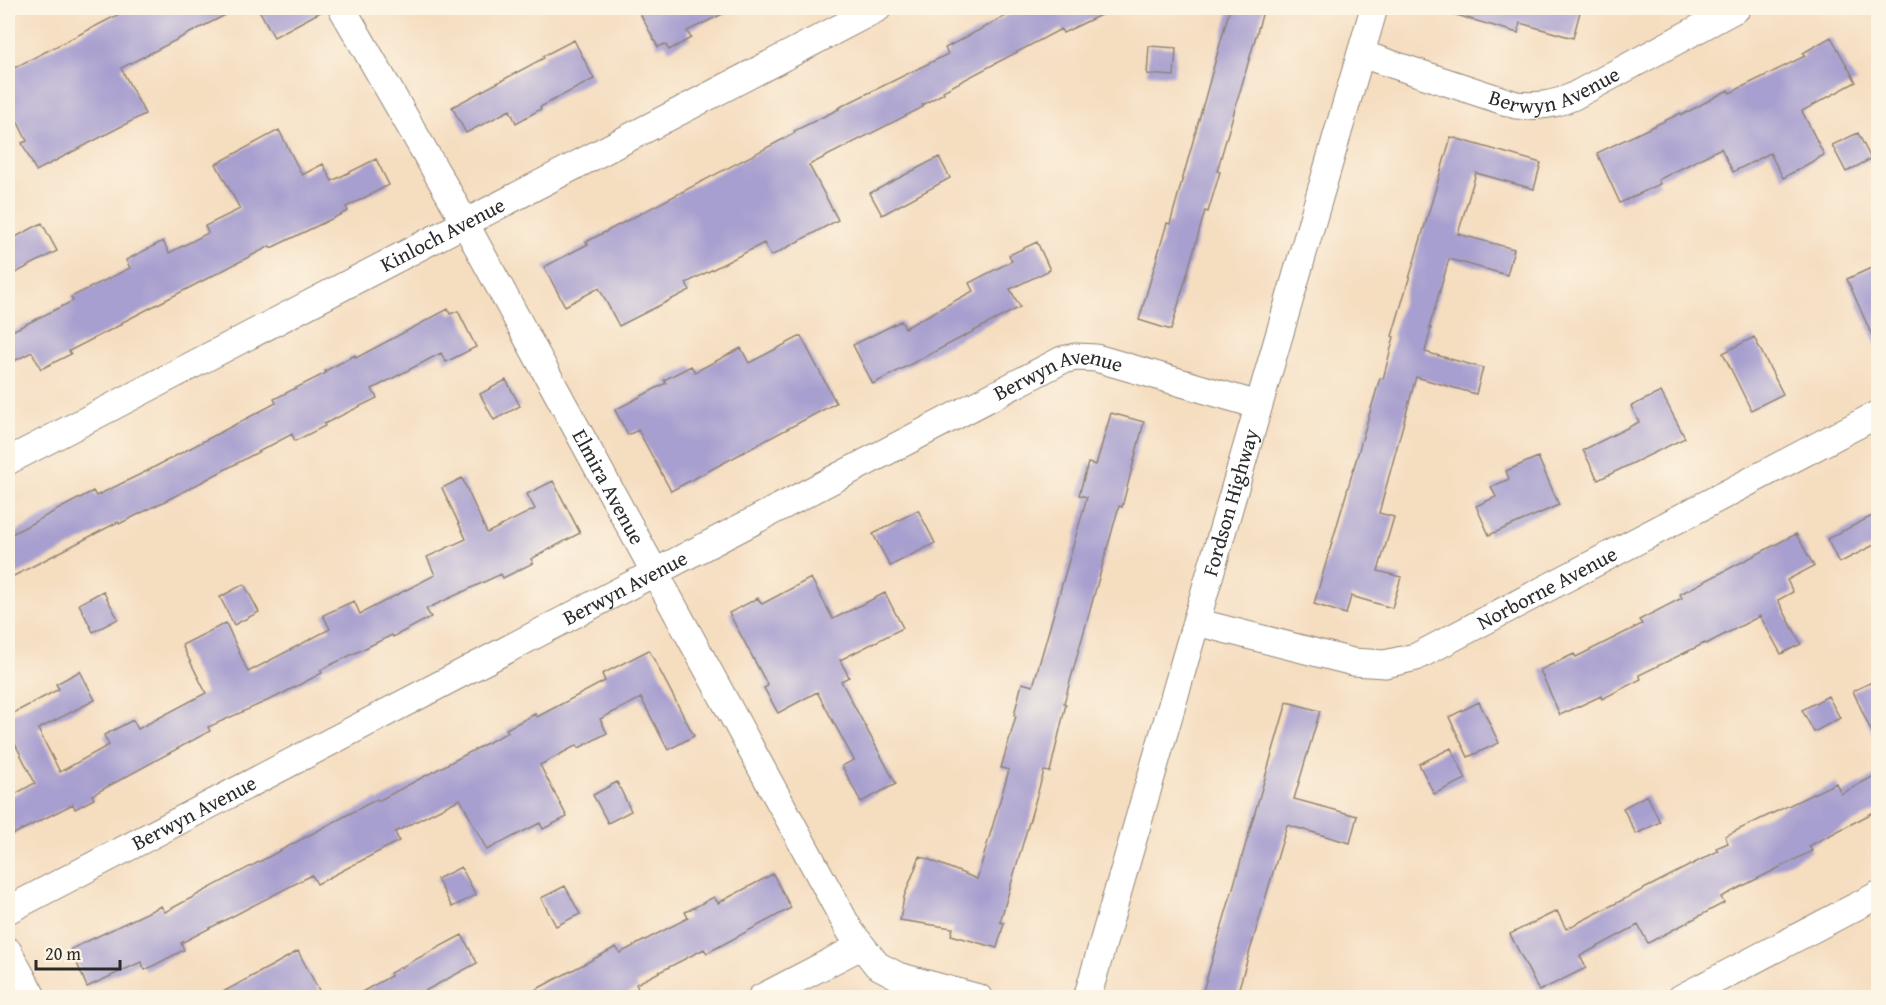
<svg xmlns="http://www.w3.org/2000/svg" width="1886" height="1005" font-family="'Gentium Book Plus',serif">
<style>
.building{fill:#a79fcf}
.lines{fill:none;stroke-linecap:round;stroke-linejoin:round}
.minor-casing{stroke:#908476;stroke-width:29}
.minor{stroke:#fff;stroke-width:27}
.labels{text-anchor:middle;stroke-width:4.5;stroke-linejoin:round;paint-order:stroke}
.street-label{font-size:21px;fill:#2b2b2b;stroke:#fcf5e5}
</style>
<rect width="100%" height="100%" fill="#fcf5e5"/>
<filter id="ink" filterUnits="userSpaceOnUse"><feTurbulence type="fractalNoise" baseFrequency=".0167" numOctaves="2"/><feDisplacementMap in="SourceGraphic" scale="12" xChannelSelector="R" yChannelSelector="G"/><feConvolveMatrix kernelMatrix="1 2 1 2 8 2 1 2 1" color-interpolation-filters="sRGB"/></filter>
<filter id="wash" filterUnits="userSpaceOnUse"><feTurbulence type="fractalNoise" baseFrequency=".008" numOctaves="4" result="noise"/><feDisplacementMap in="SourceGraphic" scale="24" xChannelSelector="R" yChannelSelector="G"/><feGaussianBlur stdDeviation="1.35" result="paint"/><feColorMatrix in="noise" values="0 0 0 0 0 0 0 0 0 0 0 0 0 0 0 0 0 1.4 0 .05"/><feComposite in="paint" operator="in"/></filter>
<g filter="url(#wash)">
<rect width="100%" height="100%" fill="#f5ddc0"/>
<g id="blocks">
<!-- building -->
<path class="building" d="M 131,8 L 239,8 L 121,68 L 145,114 L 36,171 L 22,143 L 27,141 L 8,102 L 8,71 Z
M 258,8 L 326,8 L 326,9 L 274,37 Z
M 637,8 L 735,8 L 687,31 L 691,38 L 669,50 L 665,44 L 658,47 Z
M 1021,8 L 1115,8 L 1063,33 L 1061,29 L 943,91 L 944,93 L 922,105 L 923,107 L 809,165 L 838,220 L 771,256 L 764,243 L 686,283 L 690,290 L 619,326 L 599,288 L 565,306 L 544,267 L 588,244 L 586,242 L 795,133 L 794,131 L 839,109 L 838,108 L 948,54 L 945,48 Z
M 1230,8 L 1264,8 L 1217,171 L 1220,172 L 1208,212 L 1205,211 L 1171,330 L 1139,320 L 1167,223 L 1170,224 Z
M 1454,8 L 1565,8 L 1580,12 L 1573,38 L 1520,23 L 1518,33 L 1453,14 Z
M 1831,37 L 1856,82 L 1802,111 L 1824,155 L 1783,178 L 1770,153 L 1733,172 L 1721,148 L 1658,180 L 1660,184 L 1620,203 L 1597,153 L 1681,113 L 1682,115 L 1728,90 L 1730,93 L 1805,56 L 1803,53 Z
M 574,40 L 594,79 L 540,107 L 541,109 L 516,123 L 510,110 L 466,133 L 452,107 L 544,58 L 543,56 Z
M 1149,46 L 1176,48 L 1174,76 L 1147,74 Z
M 279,130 L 302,175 L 323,164 L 332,181 L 376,159 L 389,185 L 346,207 L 348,211 L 319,225 L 271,248 L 270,246 L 121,323 L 122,324 L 69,351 L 71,354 L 41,369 L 32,352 L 8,364 L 8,333 L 73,301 L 71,297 L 130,268 L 126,260 L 163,241 L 169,253 L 208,233 L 205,226 L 240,209 L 216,164 Z
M 1858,133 L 1871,159 L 1846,172 L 1832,145 Z
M 1451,137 L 1541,163 L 1534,189 L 1476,173 L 1458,234 L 1514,249 L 1507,275 L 1449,259 L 1429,328 L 1431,328 L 1425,352 L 1483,368 L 1476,394 L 1416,377 L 1379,513 L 1394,517 L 1378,571 L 1401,577 L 1392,608 L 1351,596 L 1346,614 L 1314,604 L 1380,378 L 1383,379 L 1394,337 L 1392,336 Z
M 939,157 L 950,178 L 882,215 L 870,193 Z
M 42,223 L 57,251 L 8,277 L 8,241 Z
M 1037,242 L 1050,270 L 1010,289 L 1020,307 L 873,384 L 853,345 L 901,321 L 905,328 L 973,291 L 969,283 L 1012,261 L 1009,255 Z
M 1878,265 L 1878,349 L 1847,279 Z
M 448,309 L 450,314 L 458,311 L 476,347 L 446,362 L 441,353 L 372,389 L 377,398 L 324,424 L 325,426 L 295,441 L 292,434 L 179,494 L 119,524 L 118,522 L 8,579 L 8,536 L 93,491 L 96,496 L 147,471 L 276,403 L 274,399 L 326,373 L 325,371 L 355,355 L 356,358 Z
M 801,336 L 836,403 L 671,491 L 638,430 L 628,435 L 615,410 L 666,383 L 664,380 L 691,366 L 695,372 L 741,348 L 749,363 Z
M 1754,337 L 1783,394 L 1751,410 L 1723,353 Z
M 506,380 L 520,406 L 494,420 L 480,394 Z
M 1661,392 L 1685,438 L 1598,480 L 1583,450 L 1639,422 L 1631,406 Z
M 1111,413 L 1144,422 L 1122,507 L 1119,506 L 1064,703 L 1066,704 L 1050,772 L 1044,771 L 1000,922 L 1004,923 L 997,948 L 951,935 L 953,928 L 900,920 L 904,897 L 920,856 L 977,879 L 1009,770 L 1001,768 L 1016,716 L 1014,715 L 1022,683 L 1033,686 L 1087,497 L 1079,495 L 1088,463 L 1096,465 Z
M 1538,457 L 1559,505 L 1489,535 L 1476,506 L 1496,497 L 1491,487 L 1509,479 L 1506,471 Z
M 462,478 L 487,533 L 535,509 L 527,494 L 553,481 L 580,533 L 531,559 L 533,563 L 503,578 L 501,574 L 426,609 L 431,617 L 393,637 L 392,635 L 320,670 L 322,673 L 276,697 L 208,727 L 210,731 L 92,795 L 94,799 L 75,809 L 73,804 L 8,837 L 8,798 L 35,783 L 8,730 L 8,716 L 59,689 L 56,684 L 80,671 L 95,700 L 38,729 L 60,772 L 109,745 L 104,735 L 133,720 L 138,729 L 206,693 L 182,645 L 226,623 L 248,672 L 330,629 L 323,615 L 354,601 L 360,614 L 435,575 L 427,557 L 466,539 L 442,488 Z
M 918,510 L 935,543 L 890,566 L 873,534 Z
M 1878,513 L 1878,543 L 1839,563 L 1827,539 Z
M 1796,534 L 1814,566 L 1787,580 L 1793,592 L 1778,600 L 1801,644 L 1781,654 L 1760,616 L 1706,644 L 1705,643 L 1639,675 L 1641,679 L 1602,699 L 1601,696 L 1560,715 L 1540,670 L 1574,654 L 1576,657 L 1642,624 L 1639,620 L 1682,598 L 1680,594 Z
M 811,578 L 833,619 L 885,593 L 903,628 L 840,660 L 849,677 L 841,681 L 896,784 L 861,802 L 842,766 L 854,760 L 817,692 L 778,713 L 764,688 L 768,686 L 729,613 L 758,598 L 762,604 Z
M 244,584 L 259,612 L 234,625 L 220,597 Z
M 103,591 L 118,619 L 93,632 L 79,604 Z
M 649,650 L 694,736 L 668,750 L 641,698 L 600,719 L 607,733 L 579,748 L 577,745 L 540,765 L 567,817 L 543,829 L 540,823 L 487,850 L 460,799 L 395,832 L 399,841 L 317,884 L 312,875 L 181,943 L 184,950 L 145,970 L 141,962 L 87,987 L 71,949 L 161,906 L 165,912 L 377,799 L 378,801 L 508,732 L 506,729 L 535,714 L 537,717 L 605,681 L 602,674 Z
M 1872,682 L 1878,695 L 1878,746 L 1853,691 Z
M 1828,696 L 1840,718 L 1814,732 L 1802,710 Z
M 1287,702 L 1320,711 L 1294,799 L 1357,816 L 1350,843 L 1287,825 L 1236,998 L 1201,998 Z
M 1479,702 L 1499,743 L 1468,757 L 1449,717 Z
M 1451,748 L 1466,779 L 1434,794 L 1419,764 Z
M 1878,774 L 1878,810 L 1809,846 L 1812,851 L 1721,897 L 1724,903 L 1648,943 L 1638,925 L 1580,956 L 1586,968 L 1539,991 L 1510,934 L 1557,911 L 1566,929 L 1718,851 L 1716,848 L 1728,843 L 1725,836 L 1836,783 L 1841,794 Z
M 617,782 L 631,811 L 608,823 L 593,795 Z
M 1647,795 L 1660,822 L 1636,834 L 1623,808 Z
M 461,867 L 476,895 L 452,907 L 437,879 Z
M 773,874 L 791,908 L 707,953 L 704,949 L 636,984 L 638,988 L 620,998 L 520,998 L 616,947 L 620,953 L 688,918 L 685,912 L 714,897 L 718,903 Z
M 565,886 L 580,914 L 556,926 L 541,898 Z
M 462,935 L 477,963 L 412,998 L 351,998 L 391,976 L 390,973 Z
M 298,951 L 323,998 L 212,998 L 275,964 Z"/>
</g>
</g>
<g filter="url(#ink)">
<use href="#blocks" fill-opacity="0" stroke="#908476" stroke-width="1.5"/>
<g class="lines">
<!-- minor casing -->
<g class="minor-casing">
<g id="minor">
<path id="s1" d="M 342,8 L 449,194 L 850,931 L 877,965 L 898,976 L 979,998"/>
<path id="s2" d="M 1361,54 L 1516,105 C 1537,107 1553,105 1572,97 L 1737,8"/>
<path id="s3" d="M 8,461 L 878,8"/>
<path id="s4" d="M 1196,622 L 1353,662 L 1385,664 L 1416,657 L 1878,414"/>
<path id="s5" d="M 8,910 L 1062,360 L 1076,357 L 1096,358 L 1258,405"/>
<path d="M 8,951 L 33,998"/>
<path d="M 761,998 L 861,946"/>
<path id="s6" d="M 1087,998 L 1374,8"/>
<path d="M 1681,998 L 1878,895"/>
</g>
</g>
<!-- minor -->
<use href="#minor" class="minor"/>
</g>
</g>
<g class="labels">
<!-- street labels -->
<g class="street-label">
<text dy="7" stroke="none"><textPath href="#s2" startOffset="204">Berwyn Avenue</textPath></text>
<text dy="7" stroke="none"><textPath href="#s3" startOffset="490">Kinloch Avenue</textPath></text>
<text dy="7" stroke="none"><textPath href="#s5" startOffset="1182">Berwyn Avenue</textPath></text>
<text dy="7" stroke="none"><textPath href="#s1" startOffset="548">Elmira Avenue</textPath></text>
<text dy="7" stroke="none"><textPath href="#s6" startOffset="516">Fordson Highway</textPath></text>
<text dy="7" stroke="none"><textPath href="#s5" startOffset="696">Berwyn Avenue</textPath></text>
<text dy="7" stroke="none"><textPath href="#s4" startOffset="374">Norborne Avenue</textPath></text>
<text dy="7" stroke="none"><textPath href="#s5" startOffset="210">Berwyn Avenue</textPath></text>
</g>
</g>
<!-- margin -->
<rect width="1886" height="1005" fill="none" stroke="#fcf5e5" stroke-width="30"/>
<!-- scale -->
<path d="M36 960v9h84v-9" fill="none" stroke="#2b2b2b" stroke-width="3"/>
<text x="45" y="960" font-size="18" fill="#2b2b2b" stroke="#fcf5e5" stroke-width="4.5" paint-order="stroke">20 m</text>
</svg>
